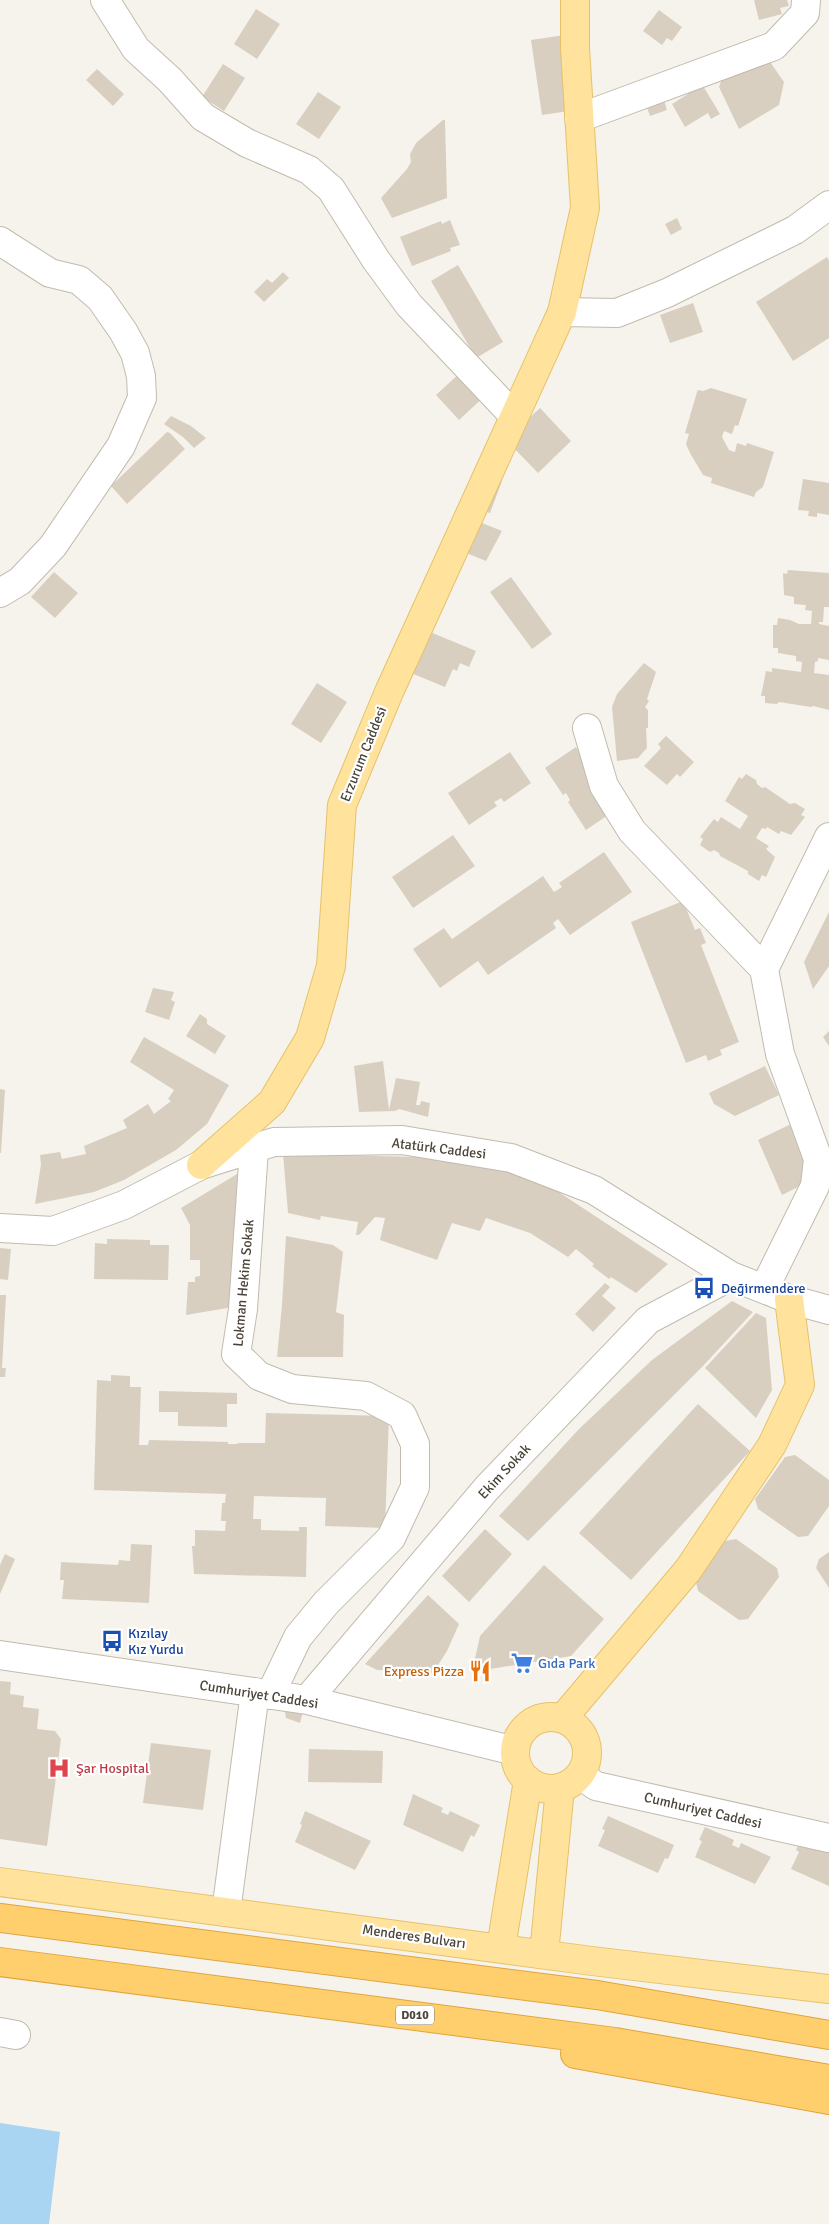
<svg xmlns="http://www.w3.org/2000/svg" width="829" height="2224" font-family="Signika,sans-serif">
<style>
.water{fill:#a9d4f2}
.building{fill:#d8cfc1}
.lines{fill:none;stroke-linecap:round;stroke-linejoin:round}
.minor-casing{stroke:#c2bbae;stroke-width:30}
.major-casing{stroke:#e6c16a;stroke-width:30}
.highway-casing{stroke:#e0a43c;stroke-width:30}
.minor{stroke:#fff;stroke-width:28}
.major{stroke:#ffe39c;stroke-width:28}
.highway{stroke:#ffcf6e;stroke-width:28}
.labels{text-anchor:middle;stroke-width:4.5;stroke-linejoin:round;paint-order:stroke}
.shield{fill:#fff;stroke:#817c74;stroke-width:1}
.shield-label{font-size:12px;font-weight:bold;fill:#4b4439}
.street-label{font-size:14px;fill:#4b4439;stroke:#fff}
.transit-label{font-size:14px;fill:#164399;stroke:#fff;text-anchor:start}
.shop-label{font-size:14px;fill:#366cbe;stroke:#fff;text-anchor:start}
.food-label{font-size:14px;fill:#c56008;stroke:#fff;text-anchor:end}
.health-label{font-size:14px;fill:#be3a42;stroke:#fff;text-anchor:start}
</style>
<rect width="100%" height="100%" fill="#f6f3ec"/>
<!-- water -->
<path class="water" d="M 0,2123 L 60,2132 L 49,2224 L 0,2224 Z"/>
<!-- building -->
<path class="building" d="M 754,0 L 787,0 L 789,6 L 780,8 L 782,14 L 759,20 Z
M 256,9 L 280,24 L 257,59 L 234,44 Z
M 659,10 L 682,27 L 672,41 L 667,38 L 662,45 L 643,31 Z
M 565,35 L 576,110 L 542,115 L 531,40 Z
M 768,59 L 784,82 L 779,105 L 739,129 L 719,87 L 723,76 Z
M 223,64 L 245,78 L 224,111 L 202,97 Z
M 97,69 L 124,94 L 113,106 L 86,80 Z
M 700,81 L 720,114 L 711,119 L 708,113 L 685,127 L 672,104 L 688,94 L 685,90 Z
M 661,90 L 667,110 L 650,116 L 643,96 Z
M 318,92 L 341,107 L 319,139 L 296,124 Z
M 443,120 L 445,120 L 447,198 L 392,218 L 381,198 L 407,169 L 411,162 L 410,154 L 416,143 Z
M 677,218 L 682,229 L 671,235 L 665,224 Z
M 450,220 L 460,245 L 450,248 L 451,251 L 412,266 L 400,237 L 441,221 L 442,224 Z
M 827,257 L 829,261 L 829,338 L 793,361 L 756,302 Z
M 458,265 L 503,342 L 476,358 L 431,281 Z
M 283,272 L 289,278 L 264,302 L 254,292 L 267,279 L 272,283 Z
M 693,303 L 703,332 L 670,343 L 660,315 Z
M 462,371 L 486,395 L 459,420 L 436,395 Z
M 711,388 L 747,399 L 738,426 L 735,425 L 732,434 L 724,431 L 722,437 L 729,450 L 735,452 L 737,443 L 746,446 L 747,443 L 774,452 L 763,487 L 756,492 L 754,497 L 711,483 L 712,478 L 703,475 L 690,453 L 686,444 L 689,434 L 685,433 L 697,392 L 698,390 L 703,391 Z
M 540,408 L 571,441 L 538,473 L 506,440 Z
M 171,416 L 191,426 L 206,438 L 194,448 L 183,437 L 164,424 Z
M 167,432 L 170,433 L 185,449 L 127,504 L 111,486 Z
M 488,477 L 502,481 L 490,513 L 477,509 Z
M 803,479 L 829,483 L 829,515 L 817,513 L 817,517 L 808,516 L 809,511 L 798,510 Z
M 472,519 L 502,531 L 486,561 L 459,550 Z
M 788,570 L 829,573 L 829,607 L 824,607 L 823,622 L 819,622 L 819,624 L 829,626 L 829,660 L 818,658 L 818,661 L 815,662 L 814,673 L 829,675 L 829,710 L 813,706 L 811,707 L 779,702 L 777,704 L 765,703 L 765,696 L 761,696 L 766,671 L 772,672 L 772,668 L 801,672 L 802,662 L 796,661 L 796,656 L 778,653 L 778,648 L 773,648 L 773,625 L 777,625 L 778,618 L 790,620 L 799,624 L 811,624 L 812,611 L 805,610 L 806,605 L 794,604 L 794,597 L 784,595 L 783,573 L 787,574 Z
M 54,572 L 78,593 L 55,618 L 31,597 Z
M 511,577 L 552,634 L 532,649 L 490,592 Z
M 423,629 L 476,651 L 469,667 L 460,663 L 457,671 L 453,669 L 445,687 L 406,671 Z
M 644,663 L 656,672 L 647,699 L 649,701 L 645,707 L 648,710 L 648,728 L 646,728 L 647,748 L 638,758 L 617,761 L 612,707 L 617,694 Z
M 317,683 L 347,702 L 321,743 L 291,724 Z
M 666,736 L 694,762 L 680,777 L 677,774 L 667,785 L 644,766 L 661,748 L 658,744 Z
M 576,747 L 617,809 L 586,830 L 568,802 L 570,800 L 566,793 L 563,795 L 545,768 Z
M 510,752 L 531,783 L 504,802 L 501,798 L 498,800 L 494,802 L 497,806 L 469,825 L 448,793 Z
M 746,774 L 756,780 L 757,784 L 762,788 L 765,787 L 790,804 L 795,803 L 805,809 L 801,815 L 805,817 L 791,835 L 781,831 L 779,834 L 767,827 L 766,829 L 762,828 L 756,838 L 769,846 L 766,849 L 775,857 L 766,877 L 762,875 L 759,881 L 748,874 L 748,871 L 720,856 L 719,853 L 714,850 L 710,852 L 700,845 L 703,839 L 700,837 L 714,819 L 718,822 L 721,817 L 740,829 L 748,816 L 725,801 L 739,777 L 742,779 Z
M 453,835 L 475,866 L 413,908 L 392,877 Z
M 604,852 L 632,892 L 570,935 L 558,919 L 553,923 L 556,928 L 488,975 L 478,961 L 440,988 L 413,949 L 444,928 L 452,939 L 543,876 L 554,892 L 562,887 L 559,883 Z
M 683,901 L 695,930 L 700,928 L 706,943 L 701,945 L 739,1042 L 720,1050 L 722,1055 L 708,1061 L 706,1055 L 686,1063 L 631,922 Z
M 829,912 L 829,966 L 813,989 L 804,962 Z
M 153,988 L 174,992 L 171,1000 L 175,1002 L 169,1020 L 145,1012 Z
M 200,1014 L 207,1019 L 207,1024 L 226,1036 L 215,1054 L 186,1036 Z
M 829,1031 L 829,1046 L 823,1037 Z
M 144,1037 L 229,1085 L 207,1124 L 176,1150 L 124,1180 L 94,1192 L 35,1204 L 41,1164 L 40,1155 L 60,1152 L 62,1159 L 86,1154 L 84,1146 L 127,1128 L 123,1120 L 148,1104 L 154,1114 L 171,1101 L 168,1099 L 174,1090 L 130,1062 Z
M 383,1061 L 389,1110 L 396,1078 L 420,1082 L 416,1105 L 420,1105 L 421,1101 L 430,1103 L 428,1117 L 399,1109 L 395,1111 L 359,1112 L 354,1066 Z
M 765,1066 L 779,1095 L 735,1116 L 714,1104 L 709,1093 Z
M 0,1089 L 5,1090 L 1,1153 L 0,1153 Z
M 793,1123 L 807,1156 L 800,1186 L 782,1195 L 758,1140 Z
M 283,1154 L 422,1157 L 423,1154 L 473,1163 L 534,1179 L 557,1191 L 668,1264 L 636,1293 L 611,1277 L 609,1279 L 592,1266 L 594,1264 L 576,1249 L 568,1257 L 530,1233 L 486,1218 L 480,1231 L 452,1223 L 437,1260 L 380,1240 L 385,1218 L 375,1217 L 359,1235 L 356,1235 L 358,1222 L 321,1216 L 320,1220 L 288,1213 Z
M 237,1174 L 240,1175 L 239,1306 L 186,1315 L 188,1282 L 195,1282 L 195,1277 L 200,1276 L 200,1260 L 190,1260 L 190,1225 L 181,1208 Z
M 286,1236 L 333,1245 L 343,1252 L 336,1312 L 344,1315 L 343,1357 L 277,1357 L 282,1305 Z
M 107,1239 L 150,1240 L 150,1245 L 169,1245 L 168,1280 L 94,1279 L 95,1243 L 107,1244 Z
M 0,1248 L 11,1249 L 8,1280 L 0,1279 Z
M 605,1283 L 610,1287 L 602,1296 L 616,1308 L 593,1332 L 575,1314 Z
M 0,1295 L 6,1295 L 2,1368 L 6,1368 L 5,1377 L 0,1377 Z
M 732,1301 L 753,1312 L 703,1366 L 528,1541 L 499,1516 L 579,1429 L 652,1360 Z
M 756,1313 L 766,1318 L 772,1390 L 756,1418 L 705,1368 Z
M 111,1375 L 130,1376 L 130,1387 L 141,1387 L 139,1445 L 148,1445 L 149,1440 L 228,1442 L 228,1444 L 237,1444 L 238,1443 L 265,1443 L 266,1413 L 389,1416 L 385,1528 L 325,1526 L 326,1498 L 254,1496 L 253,1519 L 261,1519 L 261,1530 L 299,1531 L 299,1527 L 307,1527 L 306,1577 L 194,1574 L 192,1546 L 195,1546 L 195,1530 L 225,1531 L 226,1521 L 221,1521 L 222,1503 L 225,1503 L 226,1494 L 94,1490 L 97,1380 L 111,1381 Z
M 159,1391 L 237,1393 L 237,1404 L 227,1404 L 227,1427 L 178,1426 L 178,1412 L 159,1412 Z
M 698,1404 L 750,1451 L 631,1580 L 579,1533 Z
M 795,1455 L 829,1480 L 829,1506 L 808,1536 L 798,1537 L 758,1509 L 755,1499 L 785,1457 Z
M 485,1529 L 512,1554 L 469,1602 L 442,1576 Z
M 736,1539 L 777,1568 L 779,1577 L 748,1619 L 739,1620 L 698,1591 L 696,1582 L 725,1541 Z
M 131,1544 L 152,1545 L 149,1603 L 62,1599 L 64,1580 L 60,1580 L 61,1562 L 118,1565 L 119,1560 L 130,1561 Z
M 829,1552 L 829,1588 L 816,1568 L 819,1559 Z
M 5,1554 L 15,1559 L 0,1594 L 0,1565 Z
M 544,1565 L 604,1619 L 571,1656 L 472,1672 L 480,1636 Z
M 428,1595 L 459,1624 L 447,1651 L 433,1673 L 377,1670 L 365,1664 Z
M 0,1681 L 11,1682 L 10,1694 L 24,1696 L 23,1707 L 39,1709 L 37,1729 L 55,1731 L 61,1739 L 47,1846 L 0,1839 Z
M 287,1708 L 303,1712 L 300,1723 L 286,1718 L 285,1712 Z
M 151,1743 L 211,1750 L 203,1810 L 143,1803 Z
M 309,1749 L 383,1751 L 382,1783 L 308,1782 Z
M 413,1794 L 443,1808 L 441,1812 L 448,1815 L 450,1811 L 480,1825 L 474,1837 L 471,1835 L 463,1852 L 403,1825 Z
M 305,1811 L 371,1841 L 355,1870 L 295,1842 L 302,1825 L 300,1824 Z
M 608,1816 L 674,1845 L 668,1859 L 665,1858 L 658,1873 L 598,1846 L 605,1830 L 602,1829 Z
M 705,1827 L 734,1840 L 732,1845 L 739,1848 L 741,1843 L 771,1857 L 755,1884 L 695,1857 L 702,1841 L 699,1840 Z
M 802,1837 L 829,1850 L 829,1886 L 791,1869 L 799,1852 L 796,1850 Z"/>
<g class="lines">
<!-- minor casing -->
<g class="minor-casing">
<path id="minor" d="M 105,0 L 136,49 L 170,80 L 203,117 L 247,143 L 309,170 L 331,189 L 376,260 L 409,305 L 514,416
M 579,118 L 774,46 L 805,13 L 806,0
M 0,241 L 50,273 L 79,280 L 100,298 L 123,331 L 135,353 L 141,376 L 142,398 L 121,446 L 53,546 L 20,581 L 0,593
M 562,312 L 617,313 L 667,293 L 795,230 L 829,205
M 587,728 L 604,786 L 632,831 L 764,969 L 780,1054 L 818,1159 L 815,1186 L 764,1289
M 764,969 L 829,837
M 254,1149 L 243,1309 L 236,1354 L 259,1376 L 292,1389 L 366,1396 L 402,1415 L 415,1444 L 415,1487 L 391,1538 L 326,1603 L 298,1637 L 270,1695
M 0,1228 L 53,1231 L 124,1205 L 201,1165 L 274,1142 L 402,1140 L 511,1158 L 594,1190 L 731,1276 L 789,1299 L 829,1310
M 0,1655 L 307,1700 L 515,1751
M 307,1700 L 487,1488 L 648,1320 L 731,1276
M 580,1775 L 596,1786 L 829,1838
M 226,1912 L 255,1692
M 0,2032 L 16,2035"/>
</g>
<!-- major casing -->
<g class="major-casing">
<path id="major" d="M 201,1165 L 272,1102 L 310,1038 L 331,966 L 342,805 L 389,692 L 562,312 L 585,208 L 575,48 L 575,0
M515 1753a36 36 0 1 1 72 0a36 36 0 1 1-72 0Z
M 563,1718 L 688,1570 L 772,1445 L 800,1385 L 789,1299
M 0,1882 L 592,1961 L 829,1989
M 501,1948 L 528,1780
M 544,1954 L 560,1788"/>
</g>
<!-- highway casing -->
<g class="highway-casing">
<path id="highway" d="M 0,1918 L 597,1995 L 829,2035
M 0,1962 L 615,2042 L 829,2079
M 575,2054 L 829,2100"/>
</g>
<!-- minor -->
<use href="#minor" class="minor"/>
<!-- major -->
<use href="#major" class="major"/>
<!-- highway -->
<use href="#highway" class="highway"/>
</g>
<!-- icons -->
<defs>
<g id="bus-bare" transform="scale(1.725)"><path d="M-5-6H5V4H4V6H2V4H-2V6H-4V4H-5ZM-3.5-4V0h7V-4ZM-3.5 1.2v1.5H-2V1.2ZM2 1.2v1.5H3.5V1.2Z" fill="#1a4fb4" stroke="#fff" stroke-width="2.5" paint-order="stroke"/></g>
<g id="supermarket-bare" transform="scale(1.725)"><path d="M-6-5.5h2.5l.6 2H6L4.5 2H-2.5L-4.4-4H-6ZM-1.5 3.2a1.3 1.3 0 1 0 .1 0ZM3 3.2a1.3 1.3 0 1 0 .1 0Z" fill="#3f7fe0" stroke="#fff" stroke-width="2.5" paint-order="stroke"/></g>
<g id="restaurant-bare" transform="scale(1.725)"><path d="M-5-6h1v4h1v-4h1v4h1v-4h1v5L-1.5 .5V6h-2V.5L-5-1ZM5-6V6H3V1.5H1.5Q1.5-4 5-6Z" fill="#e8710a" stroke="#fff" stroke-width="2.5" paint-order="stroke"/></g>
<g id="hospital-bare" transform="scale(1.725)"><path d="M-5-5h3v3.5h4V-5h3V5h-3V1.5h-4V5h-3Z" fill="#e0444e" stroke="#fff" stroke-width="2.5" paint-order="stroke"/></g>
</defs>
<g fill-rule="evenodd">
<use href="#bus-bare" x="704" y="1288"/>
<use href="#bus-bare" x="112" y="1641"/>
<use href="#supermarket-bare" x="522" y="1663"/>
<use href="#restaurant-bare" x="480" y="1671"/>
<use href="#hospital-bare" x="59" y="1768"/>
</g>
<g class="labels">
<!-- shield labels -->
<rect class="shield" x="396" y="2005.5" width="38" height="19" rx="4"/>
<g class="shield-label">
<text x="415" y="2019">D010</text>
</g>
<!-- street labels -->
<g class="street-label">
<text transform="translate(363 754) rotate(-68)" y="5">Erzurum Caddesi</text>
<text transform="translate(439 1148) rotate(7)" y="5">Atatürk Caddesi</text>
<text transform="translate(243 1283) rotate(-85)" y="5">Lokman Hekim Sokak</text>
<text transform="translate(504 1471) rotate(-47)" y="5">Ekim Sokak</text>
<text transform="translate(259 1694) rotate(9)" y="5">Cumhuriyet Caddesi</text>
<text transform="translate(703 1810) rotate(13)" y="5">Cumhuriyet Caddesi</text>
<text transform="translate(414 1936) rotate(8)" y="5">Menderes Bulvarı</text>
</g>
<!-- transit labels -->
<g class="transit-label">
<text x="721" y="1293">Değirmendere</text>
<text x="128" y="1638">Kızılay<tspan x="128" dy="16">Kız Yurdu</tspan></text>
</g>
<!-- shop labels -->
<g class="shop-label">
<text x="538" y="1668">Gıda Park</text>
</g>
<!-- food labels -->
<g class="food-label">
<text x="464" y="1676">Express Pizza</text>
</g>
<!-- health labels -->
<g class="health-label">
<text x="76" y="1773">Şar Hospital</text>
</g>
</g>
</svg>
